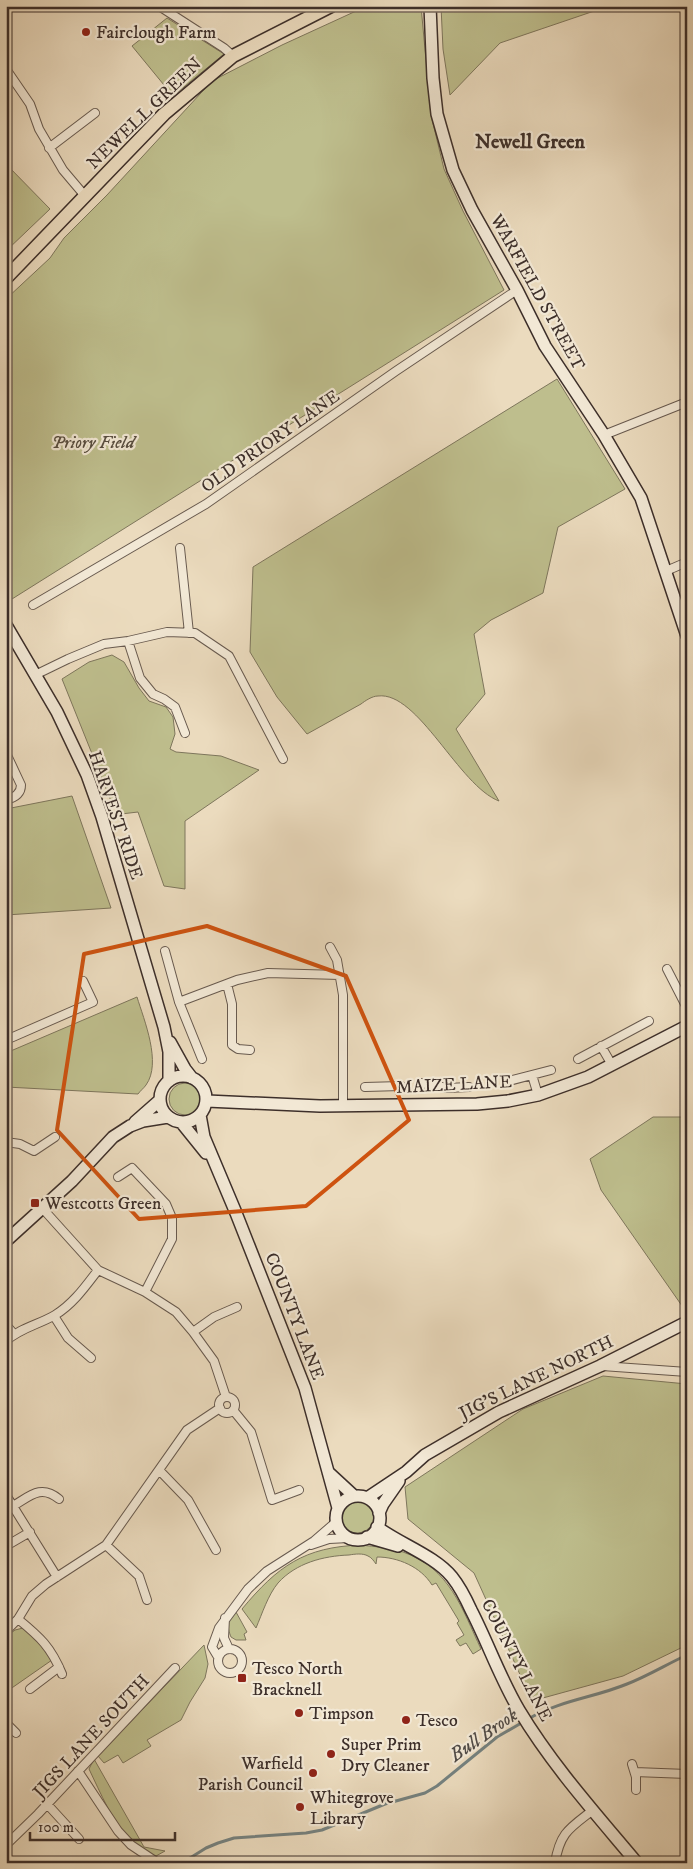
<svg xmlns="http://www.w3.org/2000/svg" width="693" height="1869" font-family="'IM FELL DW Pica',serif">
<style>
.green{fill:#bebe8d;stroke:#7e765c}
.lines{fill:none;stroke-linecap:round;stroke-linejoin:round}
.stream{stroke:#758280;stroke-width:3}
.street-casing{stroke:#685a4f;stroke-width:10}
.secondary-casing{stroke:#3d2f2a;stroke-width:14}
.primary-casing{stroke:#3d2f2a;stroke-width:15}
.street{stroke:#f2e8d5;stroke-width:8}
.secondary{stroke:#f2e8d5;stroke-width:11}
.primary{stroke:#ebdbbe;stroke-width:12}
.marked{fill:none;stroke:#ce5310;stroke-width:4;stroke-linejoin:round}
.poi-dot{fill:#8f2418;stroke:#f2e8d5;stroke-width:2}
.labels{text-anchor:middle;stroke-width:4.5;stroke-linejoin:round;paint-order:stroke}
.poi-label{font-size:18px;fill:#3d2f2a;stroke:#f2e8d5;text-anchor:start}
.street-label{font-size:18px;fill:#3d2f2a;stroke:#f2e8d5}
.park-label{font-size:18px;font-style:italic;fill:#574c3e;stroke:#f2e8d5}
.water-label{font-size:19px;font-style:italic;fill:#504b47;stroke:#f2e8d5}
.quarter-label{font-size:20px;font-weight:bold;fill:#3d2f2a;stroke:#f2e8d5}
</style>
<rect width="100%" height="100%" fill="#ebdbbe"/>
<filter id="stains"><feTurbulence type="fractalNoise" baseFrequency=".004" numOctaves="4"/><feColorMatrix values="0 0 0 0 .2 0 0 0 0 .09 0 0 0 0 .02 0 0 0 .5 -.17"/></filter>
<radialGradient id="worn" r=".72"><stop offset=".6" stop-color="#630" stop-opacity="0"/><stop offset="1" stop-color="#630" stop-opacity=".3"/></radialGradient>
<!-- green -->
<path class="green" d="M 367,6 L 421,6 L 431,115 L 444,169 L 463,211 L 504,290 L 12,599 L 6,591 L 6,299 L 50,258 L 64,238 L 107,195 L 212,81 L 282,45 Z
M 441,6 L 609,6 L 500,43 L 450,95 L 443,49 Z
M 167,18 L 224,54 L 173,96 L 132,46 Z
M 6,164 L 50,209 L 6,251 Z
M 557,379 L 625,489 L 558,527 L 543,593 L 491,620 L 474,634 L 485,694 L 456,729 L 499,801 C 459,786 418,691 378,696 C 372,696 365,701 361,704 C 343,714 325,724 307,734 L 277,697 L 250,652 L 253,567 Z
M 112,655 L 124,662 L 139,688 L 149,701 L 166,707 L 173,717 L 175,734 L 170,749 L 176,752 L 221,756 L 259,770 L 185,821 L 185,889 L 164,886 L 138,812 L 121,814 L 111,801 L 62,679 L 89,662 Z
M 72,796 L 111,908 L 6,915 L 6,809 Z
M 137,997 C 144,1020 162,1063 146,1085 C 144,1088 140,1091 138,1094 L 6,1087 L 6,1053 Z
M169 1099a16 16 0 1 1 32 0a16 16 0 1 1-32 0Z
M 653,1117 L 685,1117 L 687,1121 L 687,1313 L 601,1190 L 590,1159 Z
M 603,1376 L 687,1384 L 687,1645 L 623,1676 L 532,1701 L 474,1573 L 408,1519 L 405,1487 L 523,1409 Z
M340 1516a17 17 0 1 1 34 0a17 17 0 1 1-34 0Z
M 361,1545 C 375,1547 390,1547 403,1552 C 450,1568 462,1609 481,1649 L 473,1654 L 466,1643 L 460,1646 L 456,1640 L 464,1635 L 457,1623 L 459,1621 L 436,1583 L 432,1585 C 421,1567 398,1557 377,1557 L 376,1564 C 374,1561 371,1557 368,1556 C 363,1553 355,1554 349,1555 C 323,1556 296,1563 278,1583 C 268,1595 262,1614 256,1628 L 242,1609 C 278,1566 304,1547 361,1545 Z
M 236,1612 L 247,1632 L 244,1634 L 246,1640 L 236,1640 L 231,1637 C 227,1627 226,1619 236,1612 Z
M 23,1628 L 41,1642 L 52,1660 L 6,1692 L 6,1637 L 15,1630 Z
M 204,1645 L 208,1664 L 205,1678 L 190,1702 L 181,1720 L 147,1740 L 151,1746 L 123,1763 L 118,1755 L 104,1763 L 98,1756 Z
M 94,1759 L 144,1847 L 165,1851 L 156,1856 C 147,1854 138,1850 132,1843 C 114,1825 100,1792 89,1769 Z"/>
<g class="lines">
<!-- stream -->
<path class="stream" d="M 528,1719 C 561,1700 593,1698 627,1684 C 648,1676 667,1664 687,1655
M 182,1863 L 206,1848 L 218,1843 L 234,1838 L 306,1833 L 322,1830 L 385,1804 L 425,1793 L 437,1786 L 497,1737 L 523,1722"/>
<!-- street casing -->
<g class="street-casing">
<path id="street" d="M 159,6 L 224,48 L 233,56
M 6,69 L 30,104 L 39,129 L 63,170 L 85,196
M 49,148 L 95,113
M 604,435 L 687,402
M 180,548 L 189,633
M 666,571 L 687,562
M 33,605 L 206,504 L 396,371 L 517,290
M 128,641 L 140,678 L 153,694 L 164,699 L 175,707 L 185,733
M 35,675 L 68,659 L 104,644 L 128,641 L 167,632 L 195,633 L 229,656 L 283,759
M 6,753 L 21,785 C 21,794 14,798 6,800
M 330,947 L 337,960 L 343,995 L 343,1105
M 165,951 L 179,1002 L 202,1059
M 667,969 L 687,1008
M 227,984 L 232,1004 L 232,1045 L 238,1049 L 250,1050
M 179,1002 L 237,980 L 268,973 L 340,975
M 6,1040 L 93,1002 L 83,981
M 601,1046 L 612,1065
M 578,1059 L 649,1021
M 532,1075 L 538,1095
M 505,1082 L 551,1070
M 421,1083 L 447,1088 L 469,1087
M 365,1087 L 401,1086
M 6,1142 L 20,1144 L 34,1151 L 55,1137
M 118,1177 L 132,1168 L 166,1204 L 172,1218 L 172,1239 L 145,1292
M 43,1209 L 98,1270 L 145,1292 L 176,1312 L 193,1332 L 214,1361 L 226,1397
M 54,1316 L 68,1338 L 91,1358
M 6,1325 L 14,1334
M 193,1332 L 214,1317 L 237,1307
M 6,1341 C 20,1328 38,1325 55,1315 C 73,1304 85,1287 98,1270
M 602,1366 L 687,1372
M219 1405a8 8 0 1 1 16 0a8 8 0 1 1-16 0Z
M 233,1410 L 251,1432 L 272,1500 L 299,1490
M 160,1471 L 188,1500 L 216,1550
M 6,1495 L 57,1577
M 13,1506 C 30,1496 41,1484 59,1499
M 106,1545 L 139,1576 L 147,1600
M 311,1545 L 329,1539 L 349,1538
M 6,1546 L 30,1532
M 225,1618 L 224,1638 L 229,1649
M 18,1619 C 40,1637 51,1647 62,1674
M 6,1631 L 18,1619 L 32,1596 L 46,1584 L 106,1545 L 187,1430 L 220,1408
M218 1661a12 12 0 1 1 24 0a12 12 0 1 1-24 0Z
M 218,1657 L 212,1647 L 219,1628 L 248,1589 L 267,1571 L 314,1541 L 336,1522
M 30,1689 L 59,1667
M 6,1723 L 16,1733
M 632,1764 L 636,1777 L 636,1790
M 78,1771 L 118,1831 L 131,1845 L 158,1863
M 635,1772 L 687,1774
M 47,1804 L 79,1839
M 6,1845 L 38,1814 L 175,1668
M 555,1863 C 560,1832 570,1828 593,1810"/>
</g>
<!-- secondary casing -->
<g class="secondary-casing">
<path id="secondary" d="M 430,6 L 433,78 L 437,114 L 453,170 L 472,210 L 517,290 L 545,346 L 604,435 L 641,498 L 687,636
M 6,625 L 57,712 L 87,775 L 102,817 L 164,1027 L 169,1052 L 169,1081
M 170,1042 L 185,1069 L 192,1078
M160 1099a23 23 0 1 1 46 0a23 23 0 1 1-46 0Z
M 207,1101 L 320,1106 L 477,1104 L 508,1101 L 538,1095 L 588,1077 L 687,1026
M 200,1115 L 204,1137 L 236,1213 L 305,1388 L 338,1508
M 135,1122 L 160,1100
M 181,1122 L 206,1153
M 6,1241 L 72,1181 L 113,1137 L 130,1126 L 143,1121 L 168,1117
M 328,1472 L 354,1496
M336 1518a22 22 0 1 1 44 0a22 22 0 1 1-44 0Z
M 367,1498 L 406,1472 L 425,1455 L 499,1412 L 600,1366 L 687,1322
M 379,1513 L 383,1504 L 399,1481
M 377,1527 C 400,1544 435,1556 452,1577 C 460,1587 466,1599 471,1610 C 488,1643 500,1678 519,1710 C 552,1765 596,1814 637,1863
M 367,1537 L 398,1546"/>
</g>
<!-- primary casing -->
<g class="primary-casing">
<path id="primary" d="M 6,278 L 164,114 L 233,56 L 331,6"/>
</g>
<!-- street -->
<use href="#street" class="street"/>
<!-- secondary -->
<use href="#secondary" class="secondary"/>
<!-- primary -->
<use href="#primary" class="primary"/>
</g>
<!-- marked area -->
<path class="marked" d="M 207,926 L 346,976 L 409,1120 L 306,1206 L 139,1219 L 57,1130 L 84,954 Z"/>
<!-- markers -->
<g class="poi-dot">
<circle cx="86" cy="32" r="5"/>
<rect x="30" y="1198" width="10" height="10" rx="2.5"/>
<rect x="237" y="1673" width="10" height="10" rx="2.5"/>
<circle cx="299" cy="1713" r="5"/>
<circle cx="406" cy="1720" r="5"/>
<circle cx="331" cy="1754" r="5"/>
<circle cx="313" cy="1773" r="5"/>
<circle cx="300" cy="1807" r="5"/>
</g>
<g class="labels">
<!-- poi labels -->
<g class="poi-label">
<text x="96" y="38">Fairclough Farm</text>
<text x="45" y="1209">Westcotts Green</text>
<text x="252" y="1674">Tesco North<tspan x="252" dy="21">Bracknell</tspan></text>
<text x="309" y="1719">Timpson</text>
<text x="416" y="1726">Tesco</text>
<text x="341" y="1750">Super Prim<tspan x="341" dy="21">Dry Cleaner</tspan></text>
<text x="303" y="1769" text-anchor="end">Warfield<tspan x="303" dy="21">Parish Council</tspan></text>
<text x="310" y="1803">Whitegrove<tspan x="310" dy="21">Library</tspan></text>
</g>
<!-- street labels -->
<g class="street-label">
<text transform="translate(144 113) rotate(-44)" y="6">NEWELL GREEN</text>
<text transform="translate(538 292) rotate(61)" y="6">WARFIELD STREET</text>
<text transform="translate(270 441) rotate(-35)" y="6">OLD PRIORY LANE</text>
<text transform="translate(116 815) rotate(71)" y="6">HARVEST RIDE</text>
<text transform="translate(454 1084) rotate(-3)" y="6">MAIZE LANE</text>
<text transform="translate(295 1316) rotate(69)" y="6">COUNTY LANE</text>
<text transform="translate(536 1377) rotate(-26)" y="6">JIG'S LANE NORTH</text>
<text transform="translate(517 1660) rotate(63)" y="6">COUNTY LANE</text>
<text transform="translate(91 1736) rotate(-47)" y="6">JIGS LANE SOUTH</text>
</g>
<!-- park labels -->
<g class="park-label">
<text x="93" y="448">Priory Field</text>
</g>
<!-- water labels -->
<g class="water-label">
<text transform="translate(483 1734) rotate(-35)" y="7">Bull Brook</text>
</g>
<!-- quarter labels -->
<g class="quarter-label">
<text x="530" y="148">Newell Green</text>
</g>
</g>
<!-- margin -->
<rect width="693" height="1869" fill="none" stroke="#ebdbbe" stroke-width="25"/>
<rect x="8" y="8" width="678" height="1854" fill="none" stroke="#3d2f2a" stroke-width="2.5"/>
<rect x="12" y="12" width="668" height="1844" fill="none" stroke="#3d2f2a"/>
<!-- scale -->
<path d="M30 1832v8h145v-8" fill="none" stroke="#3d2f2a" stroke-width="2.5"/>
<text x="38" y="1832" font-size="15" fill="#3d2f2a" stroke="#f2e8d5" stroke-width="4" paint-order="stroke">100 m</text>
<rect width="100%" height="100%" filter="url(#stains)"/>
<rect width="100%" height="100%" fill="url(#worn)"/>
</svg>
